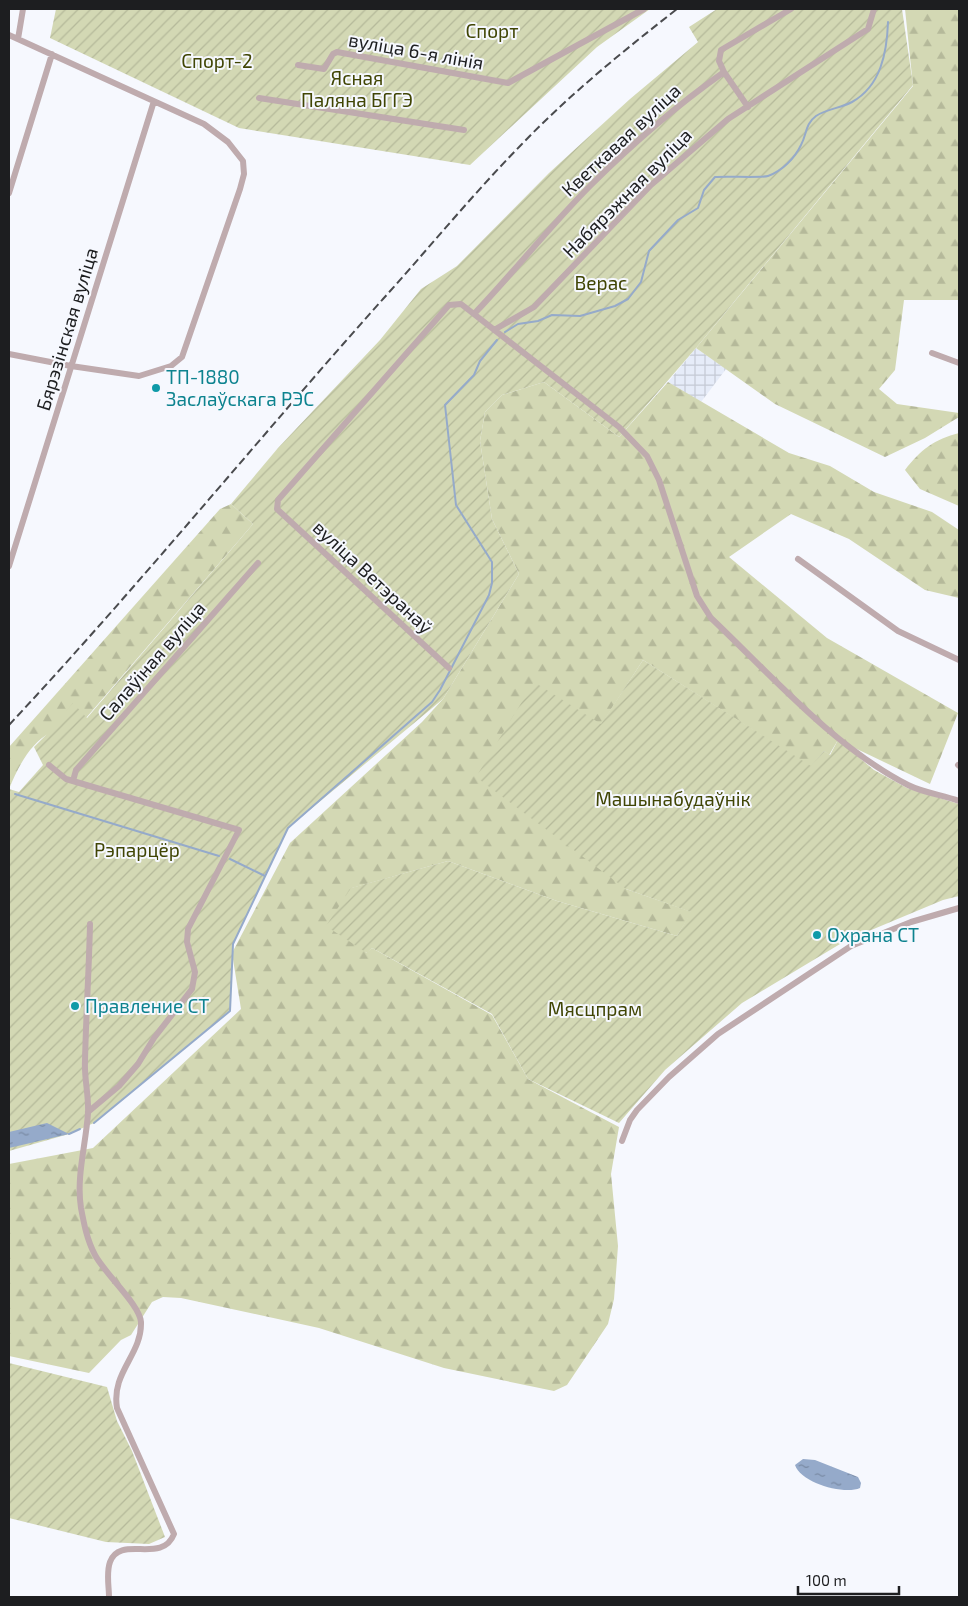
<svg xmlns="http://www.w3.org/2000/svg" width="968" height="1606" font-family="'Exo 2',sans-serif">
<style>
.industrial{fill:url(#industrial-grid)}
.forest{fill:url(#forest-firs)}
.garden{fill:url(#garden-furrows)}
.water{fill:url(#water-ripples)}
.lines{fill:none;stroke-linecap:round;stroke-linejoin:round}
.stream{stroke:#95aaca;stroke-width:2}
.street{stroke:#bfabae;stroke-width:6}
.rail{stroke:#4a4b4e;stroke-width:2;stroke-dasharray:8 4;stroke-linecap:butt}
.culture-dot{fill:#0f9aa8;stroke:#f6f8fe;stroke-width:2}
.labels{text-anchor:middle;stroke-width:4;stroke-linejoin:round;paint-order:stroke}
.park-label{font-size:19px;fill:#404504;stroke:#f6f8fe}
.street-label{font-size:19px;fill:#1d1e20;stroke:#f6f8fe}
.culture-label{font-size:19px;fill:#0d838f;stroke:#f6f8fe;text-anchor:start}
</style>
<defs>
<pattern id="industrial-grid" width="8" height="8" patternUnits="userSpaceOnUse" patternTransform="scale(1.25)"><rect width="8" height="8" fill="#e6ecf9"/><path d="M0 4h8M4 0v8" fill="none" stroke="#c5cad5"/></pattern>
<pattern id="forest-firs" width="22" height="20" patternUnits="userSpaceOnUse" patternTransform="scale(1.25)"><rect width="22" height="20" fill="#d3d8b4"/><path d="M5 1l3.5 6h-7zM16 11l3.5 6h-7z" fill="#b5b99a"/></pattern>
<pattern id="garden-furrows" width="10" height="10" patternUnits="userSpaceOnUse" patternTransform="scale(1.25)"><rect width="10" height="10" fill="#d3d8b4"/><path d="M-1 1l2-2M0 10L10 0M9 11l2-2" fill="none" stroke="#b5b99a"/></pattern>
<pattern id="water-ripples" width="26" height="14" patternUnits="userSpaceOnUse" patternTransform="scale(1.25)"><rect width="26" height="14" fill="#95aaca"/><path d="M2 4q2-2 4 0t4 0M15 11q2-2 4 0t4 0" fill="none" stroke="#798aa4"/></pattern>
</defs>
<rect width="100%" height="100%" fill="#f6f8fe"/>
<!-- industrial -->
<path class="industrial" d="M 696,348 L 726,369 L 701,402 L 668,382 Z"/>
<!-- forest -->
<path class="forest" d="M 905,9 L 959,9 L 959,300 L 904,300 L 895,370 L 879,389 L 897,404 L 959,413 L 959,417 L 925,438 L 885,457 L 775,404 L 696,348 L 913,86 Z
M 544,382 L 619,437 L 668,382 L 789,453 L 830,466 L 874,492 L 932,512 L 959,530 L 959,598 L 925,590 L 849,539 L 791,514 L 729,557 L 827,638 L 958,713 L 930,784 L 838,740 L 829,755 L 824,751 L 811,767 L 643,660 L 601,725 L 626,889 L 692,912 L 677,936 L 557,901 L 448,861 L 352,888 L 366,953 L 372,948 L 492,1015 L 528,1079 L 619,1127 L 611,1174 L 618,1246 L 614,1299 L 608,1324 L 567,1385 L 554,1391 L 444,1368 L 319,1328 L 181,1298 L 163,1297 L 152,1302 L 131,1335 L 121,1340 L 89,1373 L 9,1356 L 9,1164 L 93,1148 L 241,1009 L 232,953 L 290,843 L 422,722 L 443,699 L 519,574 L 492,519 L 480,441 L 485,412 L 502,395 Z
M 959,433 L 959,506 L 920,489 L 905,470 C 920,450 935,439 959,433 Z
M 231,504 L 253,524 L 86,718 C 75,723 61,727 50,733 C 30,743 17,769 9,789 L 9,747 L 220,509 Z"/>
<!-- garden -->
<path class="garden" d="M 56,9 L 650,9 L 597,47 L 470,165 L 239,128 L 50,38 Z
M 717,9 L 902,9 L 913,85 L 696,348 L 619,437 L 544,382 L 502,395 L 485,412 L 480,441 L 492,519 L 519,574 L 443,699 L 288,828 L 233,944 L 230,1011 L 94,1123 L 69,1134 L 9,1151 L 9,789 L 19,792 L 43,765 L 34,747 L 48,733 L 73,703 L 87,718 L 253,524 L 231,504 L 278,448 L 380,340 L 421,289 L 457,266 L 549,173 L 630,99 L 698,42 L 689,27 Z
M 643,660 L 811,766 L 824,751 L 830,755 L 838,740 L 874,770 L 907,788 L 959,804 L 959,896 L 943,900 L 845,941 L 742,1003 L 665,1070 L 619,1123 L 528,1079 L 492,1014 L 372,948 L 367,953 L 326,926 L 351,888 L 448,861 L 557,901 L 677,936 L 691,912 L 626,889 L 476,777 L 534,682 L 601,724 Z
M 9,1363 L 107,1387 L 117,1421 L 132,1451 L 165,1537 L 149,1544 L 106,1542 L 9,1518 Z"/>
<!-- water -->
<path class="water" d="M 47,1123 L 69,1134 L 9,1148 L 9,1132 Z
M 803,1459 L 815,1460 L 858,1477 L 861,1483 L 860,1488 C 844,1495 801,1483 795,1465 Z"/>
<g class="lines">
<!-- stream -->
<path class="stream" d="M 505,332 L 518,324 L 538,321 L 552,315 L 580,316 L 615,306 L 628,299 L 641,282 L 649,251 L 678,220 L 698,208 L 704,190 L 715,177 C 726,176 762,178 768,176 C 782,171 795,158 801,145 C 807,134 805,124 816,116 C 826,109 841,108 852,102 C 881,86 887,52 888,22
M 15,794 L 219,856
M 230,859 L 265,876
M 94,1123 L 230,1011 L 233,944 L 288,828 L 432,702 L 440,690 L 489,595 L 492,583 L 492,562 L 456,505 L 445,405 L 474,375 L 480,361 L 497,340
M 69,1134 L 80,1129"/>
<!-- street -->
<path class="street" d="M 9,35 L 204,124 L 228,142 L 243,161 L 244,174 L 240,189 L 182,357 L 171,366 L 139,376 L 71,366 L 9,354
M 18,39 L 23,9
M 298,65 L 324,69 L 333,54 L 337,52 L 508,83 L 644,9
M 724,72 L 748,107
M 259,98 L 464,130
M 9,193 L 52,54
M 474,314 C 514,272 550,226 591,185 C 633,143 676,106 724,72 L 719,61 L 721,50 L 791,9
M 494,330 L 534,307 L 651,185 L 728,119 L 868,29 L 874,9
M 932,353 L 959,363
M 798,559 L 898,631 L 959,660
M 9,566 L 154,101
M 449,668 L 277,509 L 278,500 L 449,305 L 461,304 L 619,427 L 647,456 L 659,480 L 697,596 L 711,618 C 771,675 834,747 908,785 C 924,793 943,795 959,801
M 49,765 L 66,779 L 239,830 L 188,929 L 187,942 L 195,972 L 192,989 L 154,1038 L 138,1064 L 119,1086 L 88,1112
M 958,765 L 959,766
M 73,781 L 76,770 L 258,563
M 90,924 C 89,970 86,1015 85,1061 C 84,1078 89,1096 88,1113 C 86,1144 76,1177 81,1208 C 84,1224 87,1240 95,1255 C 105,1274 140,1305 141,1322 C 142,1355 111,1372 117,1408 L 174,1534 C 162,1565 120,1534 110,1562 C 106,1573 109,1586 109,1597
M 622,1141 L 630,1120 L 637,1110 L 669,1077 L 718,1034 L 851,946 L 911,922 L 959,908"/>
<!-- rail -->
<path class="rail" d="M 9,725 C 138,587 257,440 383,299 C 429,248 473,194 521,145 C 569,95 622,52 677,9"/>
</g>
<!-- markers -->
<g class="culture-dot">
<circle cx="156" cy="388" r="5"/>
<circle cx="817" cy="935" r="5"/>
<circle cx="75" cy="1006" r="5"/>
</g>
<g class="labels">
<!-- park labels -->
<g class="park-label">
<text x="492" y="38">Спорт</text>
<text x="217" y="68">Спорт-2</text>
<text x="357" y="85">Ясная<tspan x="357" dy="22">Паляна БГГЭ</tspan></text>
<text x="601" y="290">Верас</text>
<text x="673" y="806">Машынабудаўнік</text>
<text x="137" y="857">Рэпарцёр</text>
<text x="595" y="1016">Мясцпрам</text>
</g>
<!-- street labels -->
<g class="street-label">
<text transform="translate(416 51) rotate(10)" y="7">вуліца 6-я лінія</text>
<text transform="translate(621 140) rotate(-43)" y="7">Кветкавая вуліца</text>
<text transform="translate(627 193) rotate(-45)" y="7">Набярэжная вуліца</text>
<text transform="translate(67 329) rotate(-73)" y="7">Бярэзінская вуліца</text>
<text transform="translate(373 577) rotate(43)" y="7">вуліца Ветэранаў</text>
<text transform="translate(152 661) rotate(-49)" y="7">Салаўіная вуліца</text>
</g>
<!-- culture labels -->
<g class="culture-label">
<text x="166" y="384">ТП-1880<tspan x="166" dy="22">Заслаўскага РЭС</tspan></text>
<text x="827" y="942">Охрана СТ</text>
<text x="85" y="1013">Правление СТ</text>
</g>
</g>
<!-- border -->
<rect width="968" height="1606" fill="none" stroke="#1d1e20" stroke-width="20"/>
<!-- scale -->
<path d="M798 1586v8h101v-8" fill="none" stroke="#1d1e20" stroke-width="2.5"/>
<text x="806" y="1586" font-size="15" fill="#1d1e20" stroke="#f6f8fe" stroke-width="4" paint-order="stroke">100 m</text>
</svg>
